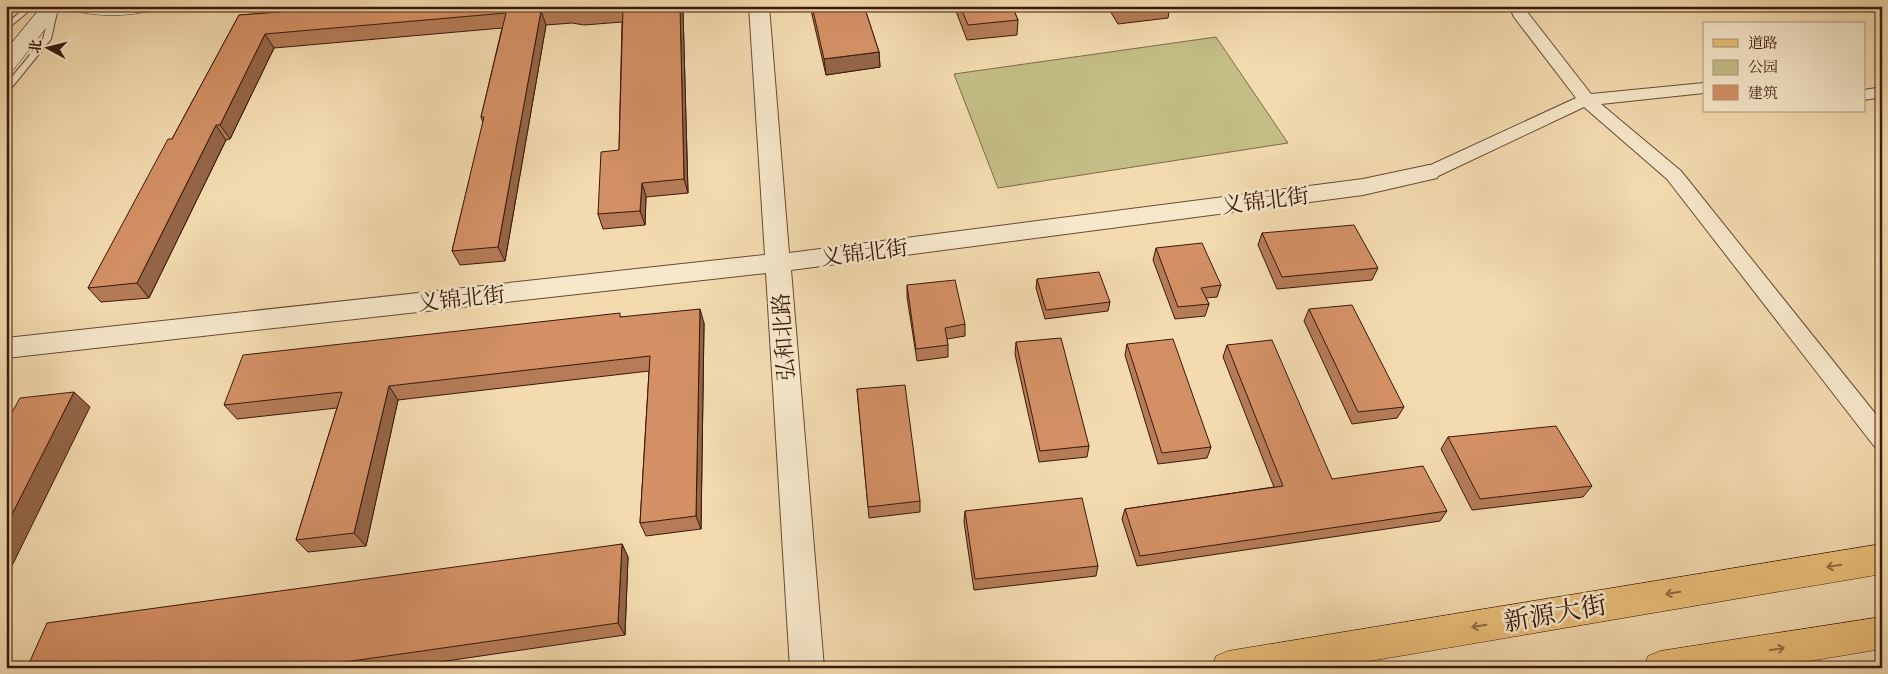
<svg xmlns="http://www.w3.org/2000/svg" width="1888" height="674" font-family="'EB Garamond','Noto Serif SC',serif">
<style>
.green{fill:#c3be85;stroke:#7e6b48}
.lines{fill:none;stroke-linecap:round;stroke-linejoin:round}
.service-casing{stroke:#684934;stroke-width:2}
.minor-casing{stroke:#684934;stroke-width:2}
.tertiary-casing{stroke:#684934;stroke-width:2}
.secondary-casing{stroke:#3a180b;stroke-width:1}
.primary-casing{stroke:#3a180b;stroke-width:1}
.service{fill:#f7e8cb;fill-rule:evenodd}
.minor{fill:#f7e8cb;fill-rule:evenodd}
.tertiary{fill:#f7e8cb;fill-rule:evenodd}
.secondary{fill:#f7e8cb;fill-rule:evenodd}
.primary{fill:#eabe78;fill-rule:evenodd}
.wall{fill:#b57c57;stroke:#3a180b}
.shaded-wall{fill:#946547;stroke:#3a180b}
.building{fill:#d39065;stroke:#3a180b}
.oneway{stroke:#926b42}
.labels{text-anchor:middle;stroke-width:5;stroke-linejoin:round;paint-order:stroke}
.street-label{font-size:22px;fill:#3a180b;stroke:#f7e8cb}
.near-street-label{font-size:26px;fill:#3a180b;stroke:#f7e8cb}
</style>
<rect width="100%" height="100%" fill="#f3dbaf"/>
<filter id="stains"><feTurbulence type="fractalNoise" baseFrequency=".004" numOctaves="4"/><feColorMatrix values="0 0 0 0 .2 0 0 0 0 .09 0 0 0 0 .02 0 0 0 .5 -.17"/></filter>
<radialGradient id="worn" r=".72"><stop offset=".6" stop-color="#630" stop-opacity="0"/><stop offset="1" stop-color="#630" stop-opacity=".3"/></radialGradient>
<!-- green -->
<path class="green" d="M 1216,37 L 1288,143 L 998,188 L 954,74 Z"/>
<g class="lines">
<!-- service casing -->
<g class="service-casing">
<path id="service" d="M 27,6 L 35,6 L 6,30 L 6,24 Z
M 51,6 L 58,8 L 51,39 L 9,91 L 6,91 L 6,84 L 43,39 Z"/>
</g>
<!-- minor casing -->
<g class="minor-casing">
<path id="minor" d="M 1509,6 L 1525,6 L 1528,13 L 1591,94 L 1704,83 L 1704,93 L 1601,104 L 1681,171 L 1882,422 L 1882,448 L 1874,446 L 1667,179 L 1584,107 L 1436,177 L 1429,179 L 1422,177 L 1420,173 L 1422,169 L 1576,98 L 1514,17 Z
M 1882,87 L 1882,97 L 1864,100 L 1864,90 Z"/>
</g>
<!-- tertiary casing -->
<g class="tertiary-casing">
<path id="tertiary" d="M 749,6 L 769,6 L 789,253 L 1363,179 L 1429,165 L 1437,168 L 1440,173 L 1437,178 L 1363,195 L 791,270 L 824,668 L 790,668 L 766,273 L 6,358 L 6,338 L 765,255 Z"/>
</g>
<!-- secondary casing -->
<g class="secondary-casing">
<path id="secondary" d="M 42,6 L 63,6 L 14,69 L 6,70 L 6,50 Z
M 67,6 L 157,6 L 154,10 C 127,17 97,17 70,10 Z"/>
</g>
<!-- primary casing -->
<g class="primary-casing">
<path id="primary" d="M 1882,544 L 1882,574 L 1329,668 L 1211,668 L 1216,656 L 1228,651 Z
M 1882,617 L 1882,649 L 1767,668 L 1643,668 L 1648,656 L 1660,651 Z"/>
</g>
<!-- service -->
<use href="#service" class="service"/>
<!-- minor -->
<use href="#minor" class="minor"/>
<!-- tertiary -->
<use href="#tertiary" class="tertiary"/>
<!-- secondary -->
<use href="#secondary" class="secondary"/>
<!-- primary -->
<use href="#primary" class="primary"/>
</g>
<!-- wall -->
<path class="wall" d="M 310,6 L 682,6 L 683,11 L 688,193 L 646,197 L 645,225 L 603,229 L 598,214 L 619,150 L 622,22 L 584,25 L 572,23 L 546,25 L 505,261 L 460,265 L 452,251 L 483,123 L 481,117 L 502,28 L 274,48 L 230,139 L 226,140 L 149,298 L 101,302 L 88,288 L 172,139 L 239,15 L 308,10 Z
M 810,6 L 864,6 L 879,52 L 880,67 L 826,75 Z
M 954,6 L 1012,6 L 1018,20 L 1017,35 L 967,40 Z
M 1107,6 L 1170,6 L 1168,18 L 1118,24 Z
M 1220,6 L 1254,6 L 1223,11 Z
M 1262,233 L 1378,268 L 1372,280 L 1277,289 L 1258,245 Z
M 1156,248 L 1221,285 L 1217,297 L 1206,298 L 1209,304 L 1205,316 L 1175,319 L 1153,260 Z
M 1037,279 L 1110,302 L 1108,311 L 1045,319 L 1036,288 Z
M 907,285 L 965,324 L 965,336 L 947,339 L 948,345 L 948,357 L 917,361 L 907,297 Z
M 1309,309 L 1404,407 L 1397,418 L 1352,424 L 1304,321 Z
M 621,317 L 704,323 L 701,529 L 646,536 L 640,523 L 649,371 L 398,400 L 366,546 L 308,552 L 296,540 L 337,408 L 237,419 L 224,405 Z
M 1016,342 L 1089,446 L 1087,457 L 1039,462 L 1015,354 Z
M 1127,344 L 1211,447 L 1207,458 L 1158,464 L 1125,355 Z
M 1227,345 L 1332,479 L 1447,511 L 1440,521 L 1137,566 L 1122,519 L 1125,509 L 1274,487 L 1223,357 Z
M 857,389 L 920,501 L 920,512 L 869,518 Z
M 1448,437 L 1592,486 L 1583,497 L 1472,510 L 1441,449 Z
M 965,511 L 1098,566 L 1096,576 L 974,590 L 964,522 Z
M 622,544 L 628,557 L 625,635 L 398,668 L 27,668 Z"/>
<!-- shaded-wall -->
<path class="shaded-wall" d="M 680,6 L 682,6 L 683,11 L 688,193 L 684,179 Z
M 1224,6 L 1254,6 L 1223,11 Z
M 541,11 L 546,25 L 505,261 L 498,247 Z
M 265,34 L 274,48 L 230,139 L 220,125 Z
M 879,52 L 880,67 L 826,75 L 824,59 Z
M 216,125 L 226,140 L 149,298 L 137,283 Z
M 642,183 L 646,197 L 645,225 L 640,211 Z
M 700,309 L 704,323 L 701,529 L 696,516 Z
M 389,386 L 398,400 L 366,546 L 354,533 Z
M 74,392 L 90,407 L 6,578 L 6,526 Z
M 622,544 L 628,557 L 625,635 L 618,623 Z"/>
<!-- building -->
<path class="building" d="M 310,6 L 680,6 L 684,179 L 642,183 L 640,211 L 598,214 L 601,152 L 619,150 L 623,7 L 580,11 L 568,9 L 541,11 L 498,247 L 452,251 L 484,117 L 481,117 L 506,13 L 265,34 L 220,125 L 216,125 L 137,283 L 88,288 L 168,139 L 172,139 L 239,15 L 308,10 Z
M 812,6 L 864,6 L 879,52 L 824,59 Z
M 960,6 L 1012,6 L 1018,20 L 968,25 Z
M 1118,6 L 1143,6 L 1120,9 Z
M 1354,225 L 1378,268 L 1282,277 L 1262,233 Z
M 1202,243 L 1221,285 L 1201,288 L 1209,304 L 1178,307 L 1156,248 Z
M 1099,272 L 1110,302 L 1046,310 L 1037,279 Z
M 955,280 L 965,324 L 945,328 L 948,345 L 916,349 L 907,285 Z
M 1352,305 L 1404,407 L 1358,412 L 1309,309 Z
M 700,309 L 696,516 L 640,523 L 650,356 L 389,386 L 354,533 L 296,540 L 342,392 L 224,405 L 243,355 L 620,313 L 620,317 Z
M 1061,338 L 1089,446 L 1040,451 L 1016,342 Z
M 1173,339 L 1211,447 L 1162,453 L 1127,344 Z
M 1272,340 L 1332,479 L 1423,466 L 1447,511 L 1140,556 L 1125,509 L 1283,486 L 1227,345 Z
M 905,385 L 920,501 L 868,507 L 857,389 Z
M 74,392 L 6,526 L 6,423 L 20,398 Z
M 1556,426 L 1592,486 L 1480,499 L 1448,437 Z
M 1082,498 L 1098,566 L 975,579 L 965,511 Z
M 622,544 L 618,623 L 303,668 L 27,668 L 47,623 Z"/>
<!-- one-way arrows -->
<defs><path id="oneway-shaft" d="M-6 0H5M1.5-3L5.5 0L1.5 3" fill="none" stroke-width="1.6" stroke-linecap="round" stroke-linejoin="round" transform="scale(1.25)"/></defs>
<g class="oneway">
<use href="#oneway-shaft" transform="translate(1834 566) rotate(170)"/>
<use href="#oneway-shaft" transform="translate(1673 593) rotate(170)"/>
<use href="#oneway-shaft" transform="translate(1479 626) rotate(170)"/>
<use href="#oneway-shaft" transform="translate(1777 649) rotate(-9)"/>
</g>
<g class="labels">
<!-- street labels -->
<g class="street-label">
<text transform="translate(1265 200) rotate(-7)" y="8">义锦北街</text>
<text transform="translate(864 252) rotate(-7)" y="8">义锦北街</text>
<text transform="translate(461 298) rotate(-6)" y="8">义锦北街</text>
<text transform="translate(783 337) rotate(-94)" y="8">弘和北路</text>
</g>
<!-- near-street labels -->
<g class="near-street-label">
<text transform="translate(1555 613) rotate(-10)" y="9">新源大街</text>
</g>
</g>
<!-- margin -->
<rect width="1888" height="674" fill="none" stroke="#f3dbaf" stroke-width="25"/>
<rect x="8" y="8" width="1873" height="659" fill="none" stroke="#3a180b" stroke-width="2.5"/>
<rect x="12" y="12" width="1863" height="649" fill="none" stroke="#3a180b"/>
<!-- legend -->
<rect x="1703" y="22" width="162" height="90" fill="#f7e8cb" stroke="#ab957e"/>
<rect x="1713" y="39" width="25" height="8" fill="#eabe78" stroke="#ab957e"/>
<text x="1748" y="48" font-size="15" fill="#3a180b">道路</text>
<rect x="1713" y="60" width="25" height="15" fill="#c3be85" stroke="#ab957e"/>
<text x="1748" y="72" font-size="15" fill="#3a180b">公园</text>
<rect x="1713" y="85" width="25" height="15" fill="#d39065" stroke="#ab957e"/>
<text x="1748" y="98" font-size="15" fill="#3a180b">建筑</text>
<!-- north arrow -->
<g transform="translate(48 48) rotate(277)" stroke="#f7e8cb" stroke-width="4" paint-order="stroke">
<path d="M0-4L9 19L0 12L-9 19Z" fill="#3a180b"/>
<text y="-8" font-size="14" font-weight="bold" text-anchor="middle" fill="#3a180b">北</text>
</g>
<rect width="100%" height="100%" filter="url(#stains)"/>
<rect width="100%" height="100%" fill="url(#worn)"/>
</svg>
